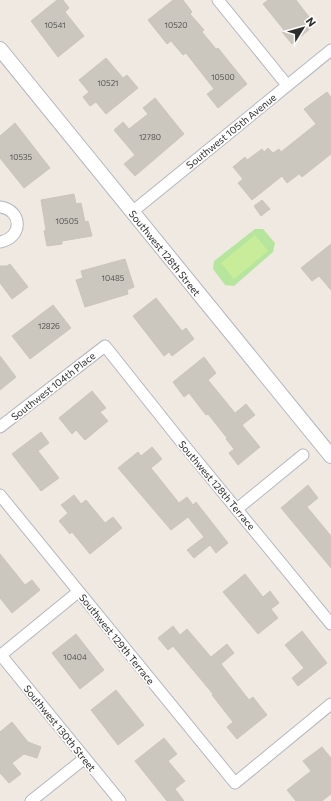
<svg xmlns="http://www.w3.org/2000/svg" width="331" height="801" font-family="Commissioner,sans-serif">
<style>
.green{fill:#b6e59e}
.pitch{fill:#c9ec9a}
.building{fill:#cbc7bf;stroke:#cbc5ba}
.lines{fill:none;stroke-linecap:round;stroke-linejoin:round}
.minor-casing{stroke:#b4b7c1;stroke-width:13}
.tertiary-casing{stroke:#b4b7c1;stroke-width:16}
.minor{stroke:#fff;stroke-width:11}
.tertiary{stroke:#fff;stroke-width:14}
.labels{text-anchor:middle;stroke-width:3.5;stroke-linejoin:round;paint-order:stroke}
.number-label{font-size:8px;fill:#555452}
.street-label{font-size:10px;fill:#2e2e2e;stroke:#fff}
</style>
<rect width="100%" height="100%" fill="#efe9e1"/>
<!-- green -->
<path class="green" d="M 255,229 L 263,229 L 275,243 L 273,252 L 234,286 L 225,285 L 213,269 L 214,261 Z"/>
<!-- pitch -->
<path class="pitch" d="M 255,235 L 268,251 L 234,279 L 221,263 Z"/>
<!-- building -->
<path class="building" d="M 57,0 L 63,0 L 69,8 L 65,12 L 84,36 L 58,57 L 31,21 Z
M 173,0 L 183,0 L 192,12 L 190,14 L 204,30 L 202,32 L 216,49 L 218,48 L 247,84 L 218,108 L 207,94 L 214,89 L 186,53 L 183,55 L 171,41 L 167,44 L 148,20 Z
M 268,0 L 296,0 L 313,22 L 309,25 L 311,28 L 292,44 L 282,32 L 284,30 L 263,4 Z
M 106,58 L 123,78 L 127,75 L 138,88 L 106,114 L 96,102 L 90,106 L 83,97 L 89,92 L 79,80 Z
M 327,92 L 331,97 L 331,154 L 302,177 L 299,174 L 287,183 L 282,176 L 252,200 L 238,183 L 243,179 L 233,167 L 245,157 L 247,160 L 262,149 L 264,152 L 268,148 L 273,153 L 279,149 L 281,152 L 316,124 L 304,109 Z
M 155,98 L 184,134 L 135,176 L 124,164 L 135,155 L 114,130 L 123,122 L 129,129 L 148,114 L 143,108 Z
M 15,123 L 50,168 L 24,188 L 0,158 L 0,136 Z
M 74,194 L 76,204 L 81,203 L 85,222 L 88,221 L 92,236 L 62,241 L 62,244 L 47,246 L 44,231 L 46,230 L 41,200 Z
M 262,200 L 270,209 L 261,216 L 254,206 Z
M 331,244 L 331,290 L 319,276 L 312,281 L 301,268 Z
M 125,259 L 134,287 L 127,290 L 128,294 L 85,307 L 76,280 L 83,278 L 81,271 Z
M 10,264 L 28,287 L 12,299 L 0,283 L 0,266 L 7,266 Z
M 156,298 L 182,331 L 186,328 L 194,339 L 172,356 L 169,352 L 164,356 L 133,316 Z
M 53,305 L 71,328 L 30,359 L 12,336 Z
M 0,356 L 16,377 L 0,390 Z
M 204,357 L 216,373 L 208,380 L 235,413 L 246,404 L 255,415 L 242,425 L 260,447 L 238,465 L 229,453 L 234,449 L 226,439 L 227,438 L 208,414 L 206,415 L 189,393 L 184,397 L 173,382 Z
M 92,391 L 106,408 L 100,412 L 108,421 L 85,440 L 76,430 L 72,434 L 59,418 Z
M 41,432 L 49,443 L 38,451 L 59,478 L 41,491 L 12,454 Z
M 152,447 L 162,459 L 151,468 L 179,503 L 187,497 L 193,505 L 196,502 L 228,543 L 216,553 L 210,545 L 194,558 L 187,550 L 204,537 L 188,517 L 171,530 L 118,468 L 138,452 L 141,456 Z
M 308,485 L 318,498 L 307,507 L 331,536 L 331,568 L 281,508 Z
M 74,495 L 81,504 L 86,500 L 105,523 L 113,517 L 122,528 L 90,554 L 72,532 L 70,534 L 59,521 L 68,513 L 61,505 Z
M 0,554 L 25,585 L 32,580 L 40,590 L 12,613 L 0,598 Z
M 245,574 L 263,597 L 270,591 L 279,603 L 271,609 L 278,618 L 258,634 L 223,592 Z
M 173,626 L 180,635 L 187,629 L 211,657 L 227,644 L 234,653 L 221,664 L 249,700 L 253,697 L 267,715 L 237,739 L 227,727 L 233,722 L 212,695 L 213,694 L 173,646 L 168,650 L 158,638 Z
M 302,631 L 327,663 L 298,686 L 292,678 L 304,668 L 285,645 Z
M 76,634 L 104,670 L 80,689 L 52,653 Z
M 116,690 L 144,725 L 118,745 L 91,710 Z
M 12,722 L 28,742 L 41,747 L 37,758 L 24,754 L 12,763 L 21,774 L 9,783 L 0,773 L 0,732 Z
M 164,738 L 177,754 L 168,761 L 185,781 L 175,789 L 184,801 L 167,801 L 135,761 Z
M 322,747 L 331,758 L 331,794 L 322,801 L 296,801 L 287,790 L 311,771 L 303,761 Z"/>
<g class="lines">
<!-- minor casing -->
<g class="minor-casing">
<path id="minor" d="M 218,0 L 287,85
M 0,207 C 23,210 23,238 0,242
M 132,212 L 331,50
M 0,427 L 105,346 L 179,439 L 331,624
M 0,495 L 235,783 L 331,704
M 237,509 L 303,455
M 0,654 L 120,801
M 1,655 L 78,592
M 31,801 L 85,758"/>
</g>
<!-- tertiary casing -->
<g class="tertiary-casing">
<path id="tertiary" d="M 0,49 L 331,456"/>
</g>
<!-- minor -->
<use href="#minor" class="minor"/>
<!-- tertiary -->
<use href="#tertiary" class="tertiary"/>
</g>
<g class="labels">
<!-- number labels -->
<g class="number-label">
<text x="55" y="28">10541</text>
<text x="176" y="28">10520</text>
<text x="223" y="80">10500</text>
<text x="108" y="86">10521</text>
<text x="150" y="140">12780</text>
<text x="21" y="160">10535</text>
<text x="67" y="224">10505</text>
<text x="113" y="281">10485</text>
<text x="49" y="329">12826</text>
<text x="75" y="660">10404</text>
</g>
<!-- street labels -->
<g class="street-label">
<text transform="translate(231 131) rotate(-39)" y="4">Southwest 105th Avenue</text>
<text transform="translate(165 253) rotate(51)" y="4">Southwest 128th Street</text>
<text transform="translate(53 386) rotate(-38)" y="4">Southwest 104th Place</text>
<text transform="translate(217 485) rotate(50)" y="4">Southwest 128th Terrace</text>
<text transform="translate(117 639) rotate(51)" y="4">Southwest 129th Terrace</text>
<text transform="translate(60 728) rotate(51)" y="4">Southwest 130th Street</text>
</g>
</g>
<!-- north arrow -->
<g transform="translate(303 28) rotate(53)" stroke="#ffffff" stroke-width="3" paint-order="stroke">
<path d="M0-3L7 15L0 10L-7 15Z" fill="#2e2e2e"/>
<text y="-6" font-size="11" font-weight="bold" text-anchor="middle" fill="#2e2e2e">N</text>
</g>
</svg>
